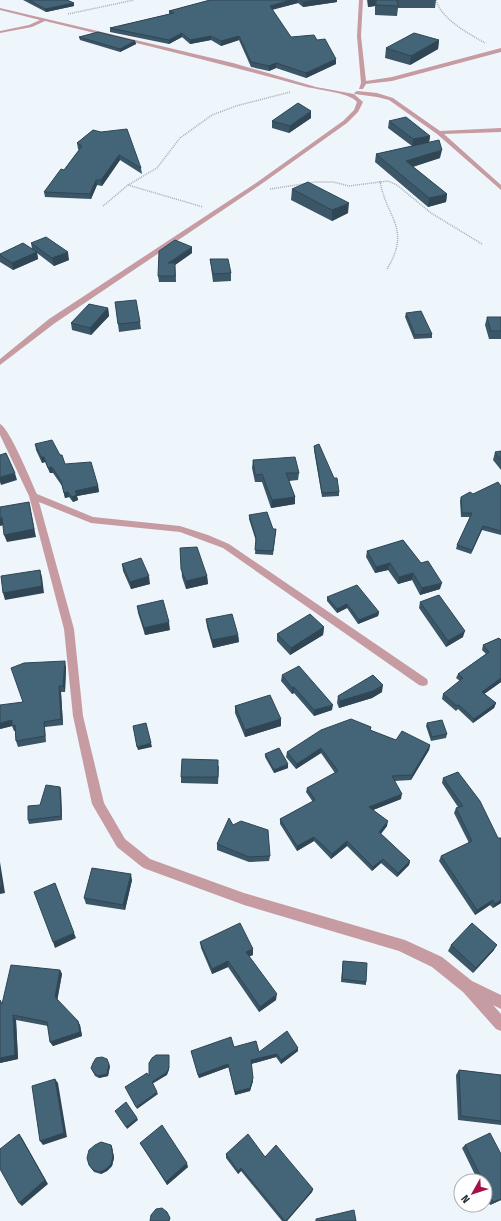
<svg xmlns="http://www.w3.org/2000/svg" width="501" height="1221" font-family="'Fira Sans Condensed',sans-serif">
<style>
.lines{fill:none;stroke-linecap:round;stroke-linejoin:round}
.path{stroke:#a4aeb4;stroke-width:1.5;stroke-dasharray:1 1;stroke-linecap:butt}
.street{fill:#c79ba2;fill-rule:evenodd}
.wall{fill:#3a5667}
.shaded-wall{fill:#304654}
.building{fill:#446478;stroke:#304654}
</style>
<rect width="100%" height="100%" fill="#eff6fb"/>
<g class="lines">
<!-- path -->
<path class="path" d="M 436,0 C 442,20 468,33 485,43
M 68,14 L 134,0
M 380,181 C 386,218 412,228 387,269
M 128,185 L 203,207
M 270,189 L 316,182 L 333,182 L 349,186 L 388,181 L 397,185 L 431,213 L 482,244
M 103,206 L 128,185 L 157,168 L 180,138 L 212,115 L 236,106 L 290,92"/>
<!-- street -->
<path class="street" d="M 359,0 L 363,0 L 361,36 L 366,81 L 392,77 L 501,48 L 501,52 L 392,81 L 366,84 L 363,89 L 359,89 L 361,83 L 357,36 Z
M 0,8 L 233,63 L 316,87 L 354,94 L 363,102 L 358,112 L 347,123 L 260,185 L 55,323 L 0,365 L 0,359 L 49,319 L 256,183 L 343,121 L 354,110 L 357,102 C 349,92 316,90 303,86 C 217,62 131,42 45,21 L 32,27 L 0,33 L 0,31 L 29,25 L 40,20 L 0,10 Z
M 357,91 L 377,93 L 393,98 L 440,131 L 501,128 L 501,132 L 444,134 L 501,185 L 501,190 L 437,134 L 389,100 L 377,97 L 355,94 L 354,93 Z
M 0,424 C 9,427 32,483 37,494 L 93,517 L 180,526 L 208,535 L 229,544 L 427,679 L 428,682 L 427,685 L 423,686 L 419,685 L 223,548 L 180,532 L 91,523 L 39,502 L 74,629 L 83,716 L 104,803 L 125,839 L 150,859 L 244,893 L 405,940 L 442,957 L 472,981 L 501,995 L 501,1009 L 493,1005 L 501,1014 L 501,1031 L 496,1029 L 463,992 L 432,967 L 399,951 L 244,905 L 146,869 L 142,867 L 117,847 L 92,804 L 73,716 L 64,629 L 29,496 L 0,435 Z"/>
</g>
<!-- wall -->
<path class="wall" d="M 23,0 L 67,0 L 74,6 L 46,12 Z
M 210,0 L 337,0 L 337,2 L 303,7 L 298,3 L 272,10 L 291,37 L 317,40 L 336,64 L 306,78 L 276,68 L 269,71 L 251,67 L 239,40 L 221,46 L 211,40 L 190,44 L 182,37 L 169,44 L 110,32 L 110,28 L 169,14 L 169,11 Z
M 367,0 L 436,0 L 435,8 L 398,8 L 397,16 L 375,15 L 375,6 L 368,7 Z
M 79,37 L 135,41 L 136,44 L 120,52 L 80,40 Z
M 439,40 L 438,49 L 410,65 L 385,58 L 386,48 Z
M 311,118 L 289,133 L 272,128 L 272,121 Z
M 389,121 L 430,136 L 429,142 L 440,158 L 413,167 L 447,194 L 446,202 L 428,207 L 375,162 L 376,154 L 412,146 L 388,128 Z
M 93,130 L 141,168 L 142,174 L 120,160 L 102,186 L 97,185 L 91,199 L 45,197 L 44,192 L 64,170 L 79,150 L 78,149 L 77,143 Z
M 292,189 L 348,213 L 332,221 L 291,200 Z
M 31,243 L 69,260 L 54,266 L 37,253 L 38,259 L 13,270 L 0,262 L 0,254 L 32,249 Z
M 192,247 L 192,253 L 175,265 L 176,282 L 159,282 L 158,276 Z
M 210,259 L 231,273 L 231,281 L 213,282 L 211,267 Z
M 108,308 L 109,316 L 91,335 L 72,330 L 71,323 Z
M 116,309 L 140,322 L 141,329 L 119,332 Z
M 406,313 L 432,334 L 432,338 L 414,339 L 405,317 Z
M 487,317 L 501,317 L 501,339 L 489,339 L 485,325 Z
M 35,444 L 60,455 L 65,464 L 98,486 L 99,492 L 77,496 L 78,500 L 73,502 L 69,497 L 65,498 L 62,486 L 53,473 L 50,473 L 45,462 L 42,463 L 36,450 Z
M 314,446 L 339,492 L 339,496 L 322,497 L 314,450 Z
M 501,451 L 501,470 L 493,460 L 495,452 Z
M 253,460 L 299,473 L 298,480 L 289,481 L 295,497 L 295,504 L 271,508 L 262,482 L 255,482 L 252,468 Z
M 501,486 L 501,535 L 482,530 L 471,554 L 456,549 L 457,545 L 470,517 L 461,517 L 460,501 L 461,497 L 473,494 Z
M 249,515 L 273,529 L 276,529 L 273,555 L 255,554 L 256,541 L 249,519 Z
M 403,540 L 440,589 L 420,595 L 412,580 L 398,584 L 388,570 L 375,573 L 366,557 L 367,551 Z
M 180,548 L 207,576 L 208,584 L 186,589 L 182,577 Z
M 122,564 L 150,584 L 131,589 L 123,571 Z
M 327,597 L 379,612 L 378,616 L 358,624 L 347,608 L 337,613 L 327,601 Z
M 420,602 L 463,637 L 446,647 L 419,608 Z
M 137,606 L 170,630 L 145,635 L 138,613 Z
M 206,619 L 238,635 L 239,642 L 213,648 L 207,627 Z
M 324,627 L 323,635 L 290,655 L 277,641 L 277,634 Z
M 499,638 L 501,682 L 484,694 L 496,703 L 494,708 L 473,723 L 458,709 L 456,711 L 442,699 L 443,694 L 460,681 L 456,678 L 458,674 L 486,654 L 482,650 L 483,645 Z
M 66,667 L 65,692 L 61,692 L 63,725 L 45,727 L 46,742 L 18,747 L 16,741 L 15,731 L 14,731 L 12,726 L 0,729 L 23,702 Z
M 282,675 L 332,710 L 314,716 L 294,693 L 292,694 L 281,681 Z
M 382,692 L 372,698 L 339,708 L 337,703 L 338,696 Z
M 235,706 L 281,719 L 281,726 L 245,737 L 235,713 Z
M 427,723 L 447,734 L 446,738 L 431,741 L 426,726 Z
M 370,730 L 396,740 L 430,745 L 429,750 L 411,780 L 395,781 L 401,799 L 373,810 L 387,826 L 381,834 L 410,861 L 409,865 L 397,877 L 381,863 L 372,871 L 347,846 L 331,859 L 314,841 L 297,851 L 280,824 L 280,819 L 313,802 L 306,792 L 307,788 L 335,773 L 321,753 L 296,769 L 286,757 L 287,752 Z
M 265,754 L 288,768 L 274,773 L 265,757 Z
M 219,766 L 218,784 L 181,783 L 181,777 Z
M 458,772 L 501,903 L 493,908 L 490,905 L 475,915 L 439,861 L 441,856 L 469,843 L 454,813 L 456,808 L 458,807 L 442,783 L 443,778 Z
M 60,787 L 61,791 L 62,820 L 29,824 L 28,820 L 40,805 Z
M 233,825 L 270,856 L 269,861 L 249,862 L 217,850 L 217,844 Z
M 132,880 L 125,910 L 86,904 L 84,898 Z
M 200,942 L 253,949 L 253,955 L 249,956 L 276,1000 L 259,1012 L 228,967 L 212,974 L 201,948 Z
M 451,945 L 494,950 L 473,973 L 448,951 Z
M 343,961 L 366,982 L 366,985 L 341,982 Z
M 60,970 L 62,974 L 57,1000 L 80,1025 L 82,1036 L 53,1046 L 50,1042 L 48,1026 L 16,1020 L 18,1059 L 0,1063 L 0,1000 L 2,1004 Z
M 234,1047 L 259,1052 L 298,1051 L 281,1064 L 276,1057 L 251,1064 L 253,1081 L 250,1091 L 235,1095 L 229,1067 L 199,1078 L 191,1051 Z
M 110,1066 L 108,1076 L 99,1078 L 95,1076 L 91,1068 Z
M 459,1070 L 501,1075 L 501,1125 L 458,1120 L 456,1075 Z
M 140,1143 L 188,1167 L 167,1185 L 142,1146 Z
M 111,1145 L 112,1147 L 114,1158 L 112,1166 L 107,1171 L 101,1174 L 94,1172 L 89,1165 Z
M 465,1145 L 501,1154 L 501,1200 L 490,1205 L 485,1195 L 485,1181 L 478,1181 L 462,1148 Z
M 226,1154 L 265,1157 L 313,1189 L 312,1192 L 287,1221 L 282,1221 L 241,1171 L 238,1174 L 226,1158 Z"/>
<!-- shaded-wall -->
<path class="shaded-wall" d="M 291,0 L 298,0 L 298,3 L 270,10 L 270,6 Z
M 320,0 L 337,0 L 337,2 L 303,7 L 303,2 Z
M 368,0 L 375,0 L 375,6 L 368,7 Z
M 74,3 L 74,6 L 46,12 L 45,9 Z
M 182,33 L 182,37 L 169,44 L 169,40 Z
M 211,36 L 211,40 L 190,44 L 190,40 Z
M 239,36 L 239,40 L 221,46 L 221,41 Z
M 439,40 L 438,49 L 410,65 L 411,56 Z
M 135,41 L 136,44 L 120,52 L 120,49 Z
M 336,59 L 336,64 L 306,78 L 306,73 Z
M 276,63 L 276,68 L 269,71 L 269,66 Z
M 311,111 L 311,118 L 289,133 L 290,126 Z
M 430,136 L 429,143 L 412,146 L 413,139 Z
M 442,150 L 440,158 L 405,169 L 406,161 Z
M 119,155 L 120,160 L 102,186 L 101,180 Z
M 96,180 L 97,185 L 91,199 L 90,194 Z
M 447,194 L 446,202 L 428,207 L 429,198 Z
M 349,203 L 348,213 L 332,221 L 332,210 Z
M 192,247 L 192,253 L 175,265 L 176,282 L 175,276 L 168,263 Z
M 37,252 L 38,259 L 13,270 L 12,263 Z
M 68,252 L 69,260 L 54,266 L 52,258 Z
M 108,308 L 109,316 L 91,335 L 90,328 Z
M 41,457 L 44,457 L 45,462 L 42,463 Z
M 52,467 L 53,473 L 50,473 L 48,468 Z
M 15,473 L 17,480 L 1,485 L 0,482 L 0,477 Z
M 98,486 L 99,492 L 77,496 L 78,500 L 73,502 L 72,497 L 75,491 Z
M 68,492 L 69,497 L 65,498 L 64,493 Z
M 295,497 L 295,504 L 271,508 L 272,500 Z
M 29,502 L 36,537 L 7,542 L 4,535 Z
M 2,517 L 4,525 L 0,526 L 0,518 Z
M 483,526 L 482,530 L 471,554 L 472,550 Z
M 390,563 L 388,570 L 375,573 L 376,567 Z
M 40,570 L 42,577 L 44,593 L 5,600 L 3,593 Z
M 413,573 L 412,580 L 398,584 L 399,577 Z
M 149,576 L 150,584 L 131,589 L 130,582 Z
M 207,576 L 208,584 L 186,589 L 186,581 Z
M 442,583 L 440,589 L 420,595 L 422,588 Z
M 347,604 L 347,608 L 337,613 L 337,609 Z
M 379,612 L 378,616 L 358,624 L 359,620 Z
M 169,622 L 170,630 L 145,635 L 144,628 Z
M 324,627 L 323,635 L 290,655 L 291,648 Z
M 465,631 L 463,637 L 446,647 L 448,641 Z
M 238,635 L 239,642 L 213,648 L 212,640 Z
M 65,661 L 66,667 L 65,692 L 63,686 Z
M 501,678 L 501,682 L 480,697 L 482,692 Z
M 383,685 L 382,692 L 372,698 L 339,708 L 340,701 Z
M 59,686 L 61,692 L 63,725 L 61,719 Z
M 294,687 L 294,693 L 292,694 L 292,688 Z
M 496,703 L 494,708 L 473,723 L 474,719 Z
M 333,705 L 332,710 L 314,716 L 314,710 Z
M 281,719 L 281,726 L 245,737 L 245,730 Z
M 12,720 L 12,726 L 0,729 L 0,723 Z
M 151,743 L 152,747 L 138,750 L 137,747 Z
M 430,745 L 429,750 L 411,780 L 412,775 Z
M 321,748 L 321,753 L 296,769 L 297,764 Z
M 288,764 L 288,768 L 274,773 L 274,770 Z
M 60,787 L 61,791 L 62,820 L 61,816 Z
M 402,794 L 401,799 L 368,812 L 369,807 Z
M 388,821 L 387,826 L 378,837 L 379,832 Z
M 314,837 L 314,841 L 297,851 L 297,846 Z
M 347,841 L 347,846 L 331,859 L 332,854 Z
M 383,859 L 381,863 L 372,871 L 373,867 Z
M 410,861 L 409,865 L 397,877 L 398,873 Z
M 0,862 L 5,893 L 0,894 Z
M 131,874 L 132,880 L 125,910 L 123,905 Z
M 493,900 L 490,905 L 475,915 L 477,910 Z
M 501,900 L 501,903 L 493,908 L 495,904 Z
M 74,933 L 76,938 L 55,948 L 53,942 Z
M 497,945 L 494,950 L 473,973 L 476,968 Z
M 253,949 L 253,955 L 246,958 L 246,952 Z
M 228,961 L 228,967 L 212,974 L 212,969 Z
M 60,970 L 62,974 L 57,1002 L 55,997 Z
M 277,994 L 276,1000 L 259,1012 L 260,1007 Z
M 13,1015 L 16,1020 L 18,1059 L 0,1063 L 0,1058 Z
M 78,1021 L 80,1025 L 82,1036 L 53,1046 L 50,1042 Z
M 298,1048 L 298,1051 L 281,1064 L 281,1060 Z
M 277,1054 L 276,1057 L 251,1064 L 251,1060 Z
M 169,1055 L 169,1070 L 167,1075 L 152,1084 L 152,1082 Z
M 109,1064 L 110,1066 L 108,1076 L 99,1078 L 98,1076 Z
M 228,1064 L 229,1067 L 199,1078 L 198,1075 Z
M 253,1078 L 253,1081 L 250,1091 L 235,1095 L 235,1092 Z
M 55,1079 L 58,1083 L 67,1137 L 43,1145 L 40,1141 Z
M 157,1092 L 158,1094 L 137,1109 L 136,1107 Z
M 137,1118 L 138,1120 L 127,1129 L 126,1127 Z
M 19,1134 L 22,1138 L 48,1184 L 22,1206 L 19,1203 Z
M 111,1145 L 112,1147 L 114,1158 L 112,1166 L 107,1171 L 101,1174 L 100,1172 Z
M 187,1163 L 188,1167 L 167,1185 L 166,1182 Z
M 241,1168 L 241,1171 L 238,1174 L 238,1171 Z
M 313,1189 L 312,1192 L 287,1221 L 286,1221 Z
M 501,1199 L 501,1200 L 490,1205 L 493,1202 Z"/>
<!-- building -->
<path class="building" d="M 29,0 L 67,0 L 74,3 L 45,9 Z
M 210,0 L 291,0 L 270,6 L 291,37 L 314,35 L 317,40 L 325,39 L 336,59 L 306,73 L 276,63 L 269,66 L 251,62 L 239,36 L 221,41 L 211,36 L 190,40 L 182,33 L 169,40 L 110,28 L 174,13 L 169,11 Z
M 300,0 L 320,0 L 303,2 Z
M 376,0 L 397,0 L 398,6 L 376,5 Z
M 98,32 L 135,41 L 120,49 L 79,37 Z
M 414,33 L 439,40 L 411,56 L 386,48 Z
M 298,103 L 311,111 L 290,126 L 272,121 Z
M 406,117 L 430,136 L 413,139 L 389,121 Z
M 127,129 L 141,168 L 119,155 L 101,180 L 96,180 L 90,194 L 44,192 L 61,169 L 64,170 L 82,146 L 77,143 L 93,130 L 101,132 Z
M 439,140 L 442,150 L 406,161 L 447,194 L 429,198 L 376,154 Z
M 308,182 L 349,203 L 332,210 L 292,189 Z
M 46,237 L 68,252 L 52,258 L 31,243 Z
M 175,240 L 192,247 L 168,263 L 175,263 L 175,276 L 158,276 L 159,251 Z
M 23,243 L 37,252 L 12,263 L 0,255 L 0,254 Z
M 210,259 L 228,259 L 231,273 L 213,274 Z
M 136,300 L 140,322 L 118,324 L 115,302 Z
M 89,304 L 108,308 L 90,328 L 71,323 Z
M 421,311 L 432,334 L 415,335 L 406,313 Z
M 487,317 L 501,317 L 501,331 L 491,331 Z
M 52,440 L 60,455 L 62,455 L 65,464 L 91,462 L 98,486 L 75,491 L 77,495 L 72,497 L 68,492 L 64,493 L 61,481 L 52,467 L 48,468 L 44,457 L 41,457 L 35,444 Z
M 319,444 L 334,478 L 337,478 L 339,492 L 322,493 L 314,446 Z
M 501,451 L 501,460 L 495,452 Z
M 6,453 L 15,473 L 0,477 L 0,455 Z
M 295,457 L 299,473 L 286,473 L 295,497 L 272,500 L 262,474 L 255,475 L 253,460 Z
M 498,482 L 501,486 L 501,531 L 483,526 L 472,550 L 457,545 L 472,513 L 462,513 L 461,497 L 470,492 L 473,494 Z
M 29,502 L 34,529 L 4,535 L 2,517 L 0,518 L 0,507 Z
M 267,512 L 273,529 L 276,529 L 273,551 L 255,550 L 256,538 L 249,515 Z
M 403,540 L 421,563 L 428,561 L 442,583 L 422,588 L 413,573 L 399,577 L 390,563 L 376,567 L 367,551 Z
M 197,547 L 207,576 L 186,581 L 181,569 L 180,548 Z
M 141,558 L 149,576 L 130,582 L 122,564 Z
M 40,570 L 42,586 L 3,593 L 1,576 Z
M 357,585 L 379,612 L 359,620 L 347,604 L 337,609 L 327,597 Z
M 439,595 L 465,631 L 448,641 L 420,602 Z
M 163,600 L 169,622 L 144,628 L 137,606 Z
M 232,614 L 238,635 L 212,640 L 206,619 Z
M 310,614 L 324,627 L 291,648 L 277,634 Z
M 499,638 L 501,640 L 501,678 L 482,692 L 496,703 L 474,719 L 459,705 L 457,706 L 443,694 L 463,678 L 458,674 L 489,652 L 483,645 Z
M 65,661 L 63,686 L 59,686 L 61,719 L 44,722 L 45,736 L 16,741 L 15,725 L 12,726 L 12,720 L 0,723 L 0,705 L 23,702 L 11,668 L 24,663 Z
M 299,666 L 333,705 L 314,710 L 294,687 L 292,688 L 282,675 Z
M 373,675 L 383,685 L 373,691 L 340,701 L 338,696 Z
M 270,695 L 281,719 L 245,730 L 235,706 Z
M 351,719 L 371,727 L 370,730 L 396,740 L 402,731 L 430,745 L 412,775 L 392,776 L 402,794 L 369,807 L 388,821 L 379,832 L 410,861 L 398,873 L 383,859 L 373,867 L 347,841 L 332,854 L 314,837 L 297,846 L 280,819 L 315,800 L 307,788 L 338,771 L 321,748 L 297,764 L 287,752 L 321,730 Z
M 442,720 L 447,734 L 432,737 L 427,723 Z
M 146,723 L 151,743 L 137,747 L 133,726 Z
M 279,748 L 288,764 L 274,770 L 265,754 Z
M 182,759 L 218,760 L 218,777 L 181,777 Z
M 458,772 L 480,801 L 498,838 L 501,838 L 501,900 L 495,904 L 493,900 L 477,910 L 441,856 L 472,841 L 456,808 L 463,806 L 443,778 Z
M 46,785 L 60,787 L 61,816 L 28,820 L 28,806 L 40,805 Z
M 229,818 L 233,825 L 241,821 L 268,830 L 270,856 L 249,857 L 217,844 Z
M 92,868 L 131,874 L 123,905 L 84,898 Z
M 0,872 L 2,887 L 0,887 Z
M 55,883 L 74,933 L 53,942 L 34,892 Z
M 240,923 L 253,949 L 246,952 L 277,994 L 260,1007 L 228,961 L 212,969 L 200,942 Z
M 472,923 L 497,945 L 476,968 L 451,945 Z
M 343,961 L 367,963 L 366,982 L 342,979 Z
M 11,965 L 60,970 L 55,997 L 78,1021 L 80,1032 L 50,1042 L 47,1022 L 13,1015 L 15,1055 L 0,1058 L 0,1000 L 2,1004 Z
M 287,1031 L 298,1048 L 281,1060 L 277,1054 L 251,1060 L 253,1078 L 250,1088 L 235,1092 L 228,1064 L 198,1075 L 191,1051 L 231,1037 L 234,1047 L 256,1041 L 259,1052 Z
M 156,1055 L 169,1055 L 169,1068 L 166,1073 L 152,1082 L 157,1092 L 136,1107 L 125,1087 L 147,1073 L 149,1076 L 149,1063 L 152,1058 Z
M 102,1057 L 107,1059 L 109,1064 L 107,1074 L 98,1076 L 94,1073 L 91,1068 L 93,1063 L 96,1058 Z
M 459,1070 L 501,1075 L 501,1121 L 461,1116 Z
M 55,1079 L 64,1133 L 40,1141 L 32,1086 Z
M 126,1102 L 137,1118 L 126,1127 L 115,1111 Z
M 162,1125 L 187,1163 L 166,1182 L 140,1143 Z
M 490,1133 L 501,1154 L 501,1199 L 493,1202 L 485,1185 L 485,1181 L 483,1181 L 465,1145 Z
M 19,1134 L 45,1180 L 19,1203 L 0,1169 L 0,1149 Z
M 248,1134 L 265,1157 L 276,1145 L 313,1189 L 286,1221 L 285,1221 L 241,1168 L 238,1171 L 226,1154 Z
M 101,1142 L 111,1145 L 113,1156 L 111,1164 L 106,1169 L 100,1172 L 93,1170 L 89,1165 L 87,1158 L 89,1150 L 95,1145 Z
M 162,1208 L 167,1212 L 170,1218 L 169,1221 L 150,1221 L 151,1215 L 156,1209 Z
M 354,1210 L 356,1221 L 316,1221 L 316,1219 Z"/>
<!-- north arrow -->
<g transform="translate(473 1193) rotate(231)"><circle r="19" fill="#ffffff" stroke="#a9aeb2"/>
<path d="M0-3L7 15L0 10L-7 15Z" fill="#a61048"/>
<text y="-6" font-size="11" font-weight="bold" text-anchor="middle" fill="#27353e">N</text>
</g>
</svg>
